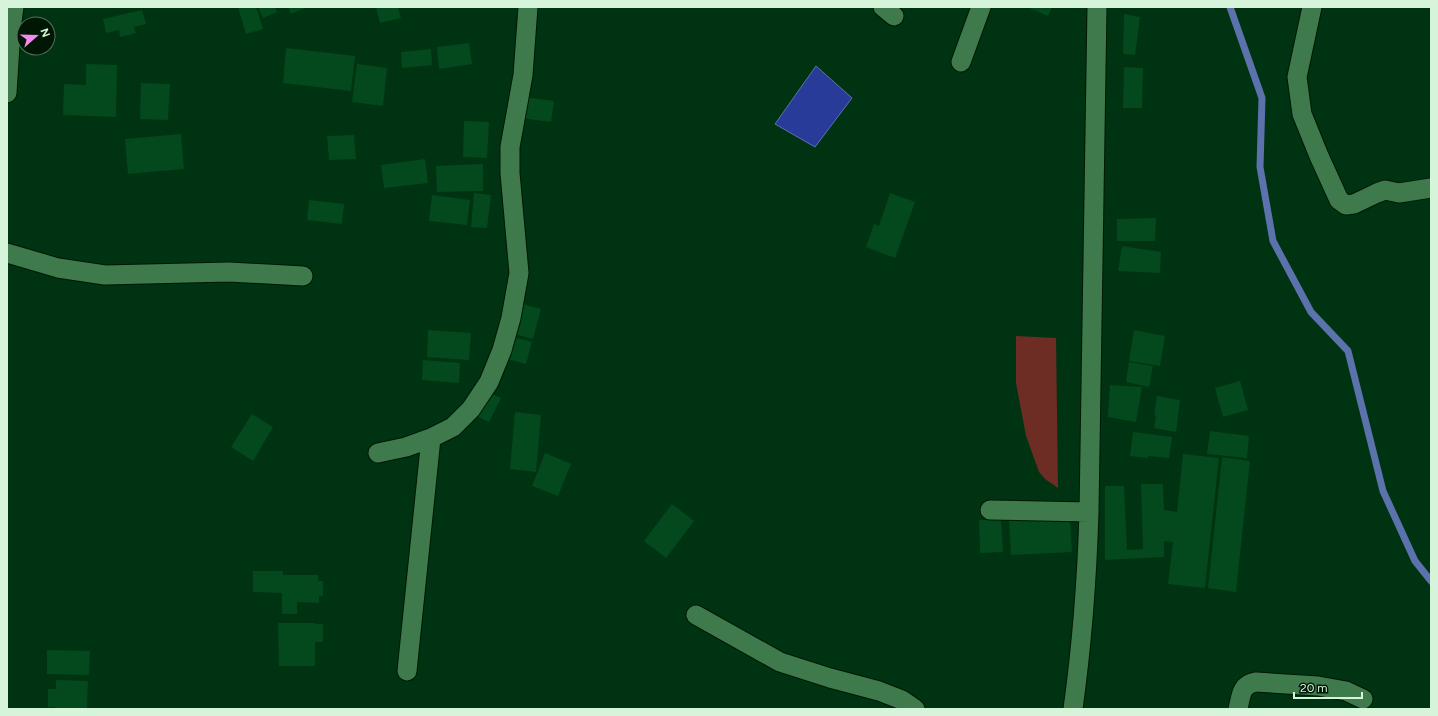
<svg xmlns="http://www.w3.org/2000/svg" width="1438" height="716" font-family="Figtree,sans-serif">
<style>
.green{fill:#6d2c24}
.water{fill:#283b98;stroke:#5c72ac}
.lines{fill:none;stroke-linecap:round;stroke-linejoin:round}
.stream{stroke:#5c72ac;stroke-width:7}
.building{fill:#03491d}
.street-casing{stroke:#001803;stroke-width:21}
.street{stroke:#3e7a4c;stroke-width:19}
</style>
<rect width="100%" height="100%" fill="#003312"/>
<!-- green -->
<path class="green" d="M 1016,336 L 1056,338 L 1058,488 L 1045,479 L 1039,472 L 1026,436 L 1016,383 Z"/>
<!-- water -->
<path class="water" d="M 816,66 L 852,98 L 815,147 L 775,124 Z"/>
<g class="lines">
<!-- stream -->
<path class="stream" d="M 1230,7 L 1262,98 L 1260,167 L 1273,241 L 1311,312 L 1348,351 L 1383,491 L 1415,561 L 1431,581"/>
</g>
<!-- building -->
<path class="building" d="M 238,7 L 256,7 L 263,29 L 246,34 Z
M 258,7 L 275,7 L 277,12 L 263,18 Z
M 288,7 L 308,7 L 291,14 Z
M 376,7 L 398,7 L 401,18 L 380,23 Z
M 1027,7 L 1052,7 L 1048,16 Z
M 142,10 L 146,24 L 134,27 L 136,33 L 120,37 L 119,30 L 106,33 L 103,19 Z
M 1124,14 L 1140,17 L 1135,55 L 1123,54 Z
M 469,43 L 472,64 L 439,69 L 437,47 Z
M 286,48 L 355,56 L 351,91 L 283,83 Z
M 431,49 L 432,65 L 402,68 L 401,52 Z
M 86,64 L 117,65 L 116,117 L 63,115 L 64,84 L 86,85 Z
M 357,64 L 387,68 L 383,106 L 352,102 Z
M 1124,67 L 1143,68 L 1142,108 L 1123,108 Z
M 141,83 L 170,84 L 168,120 L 140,119 Z
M 523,97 L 554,101 L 551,122 L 520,118 Z
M 464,121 L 489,122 L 487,158 L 463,157 Z
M 181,134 L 184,169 L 128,174 L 125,139 Z
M 354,135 L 356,159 L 329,160 L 327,136 Z
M 425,159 L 428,183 L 384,188 L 381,165 Z
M 483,164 L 483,191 L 437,192 L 436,166 Z
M 474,193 L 491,195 L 487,228 L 471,227 Z
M 890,193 L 915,202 L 895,258 L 866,247 L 874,224 L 879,226 Z
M 432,195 L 470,200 L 467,225 L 429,221 Z
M 309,200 L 344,204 L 342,224 L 307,220 Z
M 1156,218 L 1155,241 L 1117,241 L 1117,219 Z
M 1122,246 L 1161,252 L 1160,273 L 1118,271 Z
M 522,304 L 541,309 L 533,339 L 514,334 Z
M 428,330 L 471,333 L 469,360 L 427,357 Z
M 1134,330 L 1165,336 L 1160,366 L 1129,361 Z
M 513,337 L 532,342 L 526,364 L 507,359 Z
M 423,360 L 460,363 L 459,383 L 422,380 Z
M 1129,362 L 1153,366 L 1149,387 L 1126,382 Z
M 1240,381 L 1248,410 L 1223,417 L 1215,388 Z
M 1110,385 L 1142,387 L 1136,422 L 1108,417 Z
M 485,391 L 501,398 L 489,422 L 474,415 Z
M 1157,396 L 1180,400 L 1176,432 L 1154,428 L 1156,416 L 1154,415 Z
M 515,412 L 541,415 L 536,472 L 510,469 Z
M 252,414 L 273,427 L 253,461 L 231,447 Z
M 1210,431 L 1249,436 L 1247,458 L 1207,454 Z
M 1133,432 L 1172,437 L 1169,458 L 1148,456 L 1148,458 L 1130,456 Z
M 545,453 L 571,464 L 558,496 L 532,486 Z
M 1183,454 L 1219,458 L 1205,588 L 1168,584 L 1173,542 L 1164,541 L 1164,557 L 1105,560 L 1105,486 L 1124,486 L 1127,550 L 1143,549 L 1141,484 L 1163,484 L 1164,510 L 1177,512 Z
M 1222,457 L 1250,461 L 1236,592 L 1208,588 Z
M 672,504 L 694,521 L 666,558 L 644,541 Z
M 1070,518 L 1072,552 L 1011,555 L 1009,521 Z
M 979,520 L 1001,520 L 1003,552 L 980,553 Z
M 253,571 L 283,571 L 283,575 L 318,575 L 318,581 L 323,581 L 323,596 L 319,596 L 319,603 L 297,602 L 297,614 L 282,614 L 282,593 L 253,592 Z
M 278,623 L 315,623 L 315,624 L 323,624 L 323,642 L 315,642 L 315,666 L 279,666 Z
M 47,650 L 90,651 L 89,675 L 47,674 Z
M 56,680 L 88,681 L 87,709 L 55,709 L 55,707 L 48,707 L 48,689 L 56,689 Z"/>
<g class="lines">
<!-- street casing -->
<g class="street-casing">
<path id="street" d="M 883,7 L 894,16
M 1312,7 L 1297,77 L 1302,114 L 1319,156 L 1339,200 L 1346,205 L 1354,204 L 1377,193 L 1385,190 L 1399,193 L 1431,188
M 961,62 L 981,7
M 7,93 L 11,29 L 14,7
M 7,253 L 58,268 L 105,275 L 229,272 L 303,276
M 378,453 L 406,447 L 431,438 L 453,427 L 471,409 L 489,382 L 502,350 L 511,318 L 519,273 L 510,173 L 510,147 L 523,75 L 528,7
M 990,510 L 1089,512
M 696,615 L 780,662 L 830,678 L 879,691 L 902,700 L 915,709
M 407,671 L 431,438
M 1073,709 C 1082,644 1087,578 1089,512 L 1097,7
M 1238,709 C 1241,696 1241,684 1256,682 L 1318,686 L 1346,691 L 1363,699"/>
</g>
<!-- street -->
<use href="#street" class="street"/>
</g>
<!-- border -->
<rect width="1438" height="716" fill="none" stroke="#d5f4da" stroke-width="16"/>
<!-- north arrow -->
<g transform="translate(36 36) rotate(70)"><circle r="19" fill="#011705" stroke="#566f5a"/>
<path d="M0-3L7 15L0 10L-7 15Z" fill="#f589ee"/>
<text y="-6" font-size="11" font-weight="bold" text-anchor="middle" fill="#d5f4da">N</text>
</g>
<!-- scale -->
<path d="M1294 692v6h68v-6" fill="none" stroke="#d5f4da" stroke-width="2"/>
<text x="1300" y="692" font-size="12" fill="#d5f4da" stroke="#011705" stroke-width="3" paint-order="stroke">20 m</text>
</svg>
